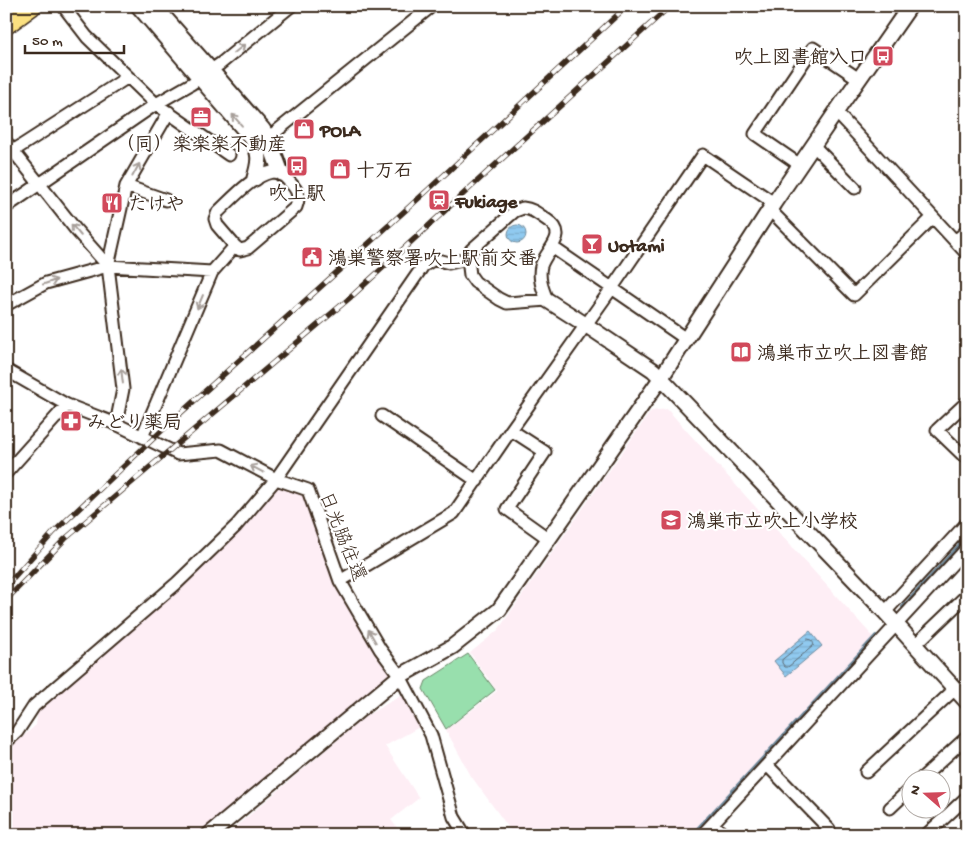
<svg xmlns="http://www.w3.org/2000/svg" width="973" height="841" font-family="'Gochi Hand','Klee One',sans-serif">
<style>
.built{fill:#feeef5}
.green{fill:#98dfad;stroke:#6a8466}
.water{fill:url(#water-rules);stroke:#6e8a9c}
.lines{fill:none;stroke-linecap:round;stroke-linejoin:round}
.shore{stroke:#5d6a72;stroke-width:1}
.stream{stroke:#6e8a9c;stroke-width:4}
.minor-casing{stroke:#3b2a1e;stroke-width:15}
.tertiary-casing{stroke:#3b2a1e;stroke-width:18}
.secondary-casing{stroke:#3b2a1e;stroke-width:19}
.primary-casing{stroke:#3b2a1e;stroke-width:21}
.minor{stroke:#fff;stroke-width:11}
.tertiary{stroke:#fff;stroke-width:14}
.secondary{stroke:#fff;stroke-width:15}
.primary{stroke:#fbe080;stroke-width:18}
.rail-casing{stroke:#3b2a1e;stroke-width:5.5}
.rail{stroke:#fff;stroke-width:4;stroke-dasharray:11;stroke-linecap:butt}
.oneway{stroke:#a79f9a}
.labels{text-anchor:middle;stroke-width:4.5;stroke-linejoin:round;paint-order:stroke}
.poi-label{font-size:19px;font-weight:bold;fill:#3b2a1e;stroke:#fff;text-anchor:start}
.street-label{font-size:19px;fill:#3b2a1e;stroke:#fff}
</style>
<defs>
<pattern id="water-rules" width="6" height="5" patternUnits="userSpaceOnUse" patternTransform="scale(1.25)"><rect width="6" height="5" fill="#90caf0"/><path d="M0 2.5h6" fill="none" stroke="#7daecd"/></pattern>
</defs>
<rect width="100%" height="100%" fill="#fff"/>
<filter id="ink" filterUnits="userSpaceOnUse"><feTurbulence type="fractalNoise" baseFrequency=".02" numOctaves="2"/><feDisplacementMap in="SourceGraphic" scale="10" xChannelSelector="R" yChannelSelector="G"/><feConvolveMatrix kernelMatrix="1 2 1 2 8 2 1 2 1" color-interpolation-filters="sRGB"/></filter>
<g filter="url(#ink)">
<!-- built -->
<path class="built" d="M 667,409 L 876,640 L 695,835 L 514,835 L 471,776 L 446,730 L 497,691 L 470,653 L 498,630 L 651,411 Z
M 278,487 L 291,487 L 299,491 L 309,503 L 318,525 L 393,674 L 203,835 L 6,835 L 6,752 L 36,725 L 38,709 L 144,620 L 259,509 Z
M 405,693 L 423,725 L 385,746 L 419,798 L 391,820 L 403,835 L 226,835 L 366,716 Z"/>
<!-- green -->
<path class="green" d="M 468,654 L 495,690 L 446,729 L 423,689 L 426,681 Z"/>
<!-- water -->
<path class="water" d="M508 234a9 9 0 1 1 18 0a9 9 0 1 1-18 0Z
M 810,631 L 822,646 L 786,676 L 774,661 Z"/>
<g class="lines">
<!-- shore -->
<path class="shore" d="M 808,639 C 811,639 815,643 813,646 L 788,667 L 785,667 L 782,663 L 782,660 Z"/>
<!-- stream -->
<path class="stream" d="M 903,607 L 967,537
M 692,835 L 876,636"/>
<!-- minor casing -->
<g class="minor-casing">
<path id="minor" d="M 63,6 L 87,37 L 156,104 L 229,155
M 836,112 L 967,254
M 268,138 L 432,6
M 6,142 L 76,230 L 108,266
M 813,145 L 855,188
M 13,151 L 128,77
M 800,165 L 755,134 L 813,48 L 859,79
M 272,172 L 281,173 C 291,184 303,191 296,207 L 248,248 L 240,250 L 235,246 L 217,225 L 215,219 L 218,212 C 233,198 252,176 272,172 Z
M 126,186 L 166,200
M 6,207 L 156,104 L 191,84 L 220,64 L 291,6
M 523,208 C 533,209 538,214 547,220 C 570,235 547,248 541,266 C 538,278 543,290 547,300 L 507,303 L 499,299 L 475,282 L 470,275 L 468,259 L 471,250 L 515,211 Z
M 770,210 L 854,295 L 933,217
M 955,241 L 967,231
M 552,247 L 686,339
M 6,305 L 46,283 L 108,266 L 212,272
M 6,370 L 67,405 L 116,424 L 178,454 L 221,450 L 276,479 L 308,490 L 340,581 L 380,649 L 400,676 L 431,735 L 454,817 L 465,835
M 967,402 L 937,430 L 965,457 L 967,456
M 382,416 L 477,481
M 116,424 L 123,389 L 108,266 L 126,186 L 169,112
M 511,430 L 545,452 L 507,509 L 549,539
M 142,437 L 212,272 L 235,246
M 6,473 L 67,405
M 340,581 L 454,513 L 511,430 L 612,288 L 703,155 L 774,203
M 885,612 L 967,523
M 915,645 L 967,595
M 6,742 L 17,732 L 34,706 L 177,583 L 236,526 L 276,479 L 423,266 L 434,259 L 449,263 L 468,259
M 767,765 L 829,829
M 866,772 L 955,689
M 922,778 L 967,737
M 890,808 L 910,789
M 713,823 L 724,835
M 702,835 L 967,548
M 926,835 L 967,797"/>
</g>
<!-- tertiary casing -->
<g class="tertiary-casing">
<path id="tertiary" d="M 547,300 L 586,325 L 653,370 L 661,378 L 885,612 L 967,702
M 209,835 L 400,676 L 452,647 L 499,610 L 661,378 L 774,203 L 836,112 L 910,6"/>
</g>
<!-- secondary casing -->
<g class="secondary-casing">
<path id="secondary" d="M 139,6 L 252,138 C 261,154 260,161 255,178
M 154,6 L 262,129 L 268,138 L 281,173"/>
</g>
<!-- primary casing -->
<g class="primary-casing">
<path id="primary" d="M 6,25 L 32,6"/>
</g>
<!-- minor -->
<use href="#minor" class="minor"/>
<!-- tertiary -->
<use href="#tertiary" class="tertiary"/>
<!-- secondary -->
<use href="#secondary" class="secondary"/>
<!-- primary -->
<use href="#primary" class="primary"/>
<!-- rail casing -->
<g class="rail-casing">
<path id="rail" d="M 6,586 L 54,532 L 173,420 L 429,189 L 627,6
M 6,600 L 65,539 L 352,296 L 449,207 L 670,6"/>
</g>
<!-- rail -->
<use href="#rail" class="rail"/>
</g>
<!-- one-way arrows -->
<defs><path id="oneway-shaft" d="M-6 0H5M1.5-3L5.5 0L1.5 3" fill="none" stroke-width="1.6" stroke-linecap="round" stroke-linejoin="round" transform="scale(1.25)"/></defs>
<g class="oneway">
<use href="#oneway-shaft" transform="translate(239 49) rotate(-39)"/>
<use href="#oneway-shaft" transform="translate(237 120) rotate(-131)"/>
<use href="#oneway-shaft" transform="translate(136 170) rotate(-61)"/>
<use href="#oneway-shaft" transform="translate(76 230) rotate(-130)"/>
<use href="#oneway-shaft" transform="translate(50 282) rotate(-19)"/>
<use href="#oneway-shaft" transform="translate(200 302) rotate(113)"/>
<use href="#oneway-shaft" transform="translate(122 376) rotate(-97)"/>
<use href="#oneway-shaft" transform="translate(257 469) rotate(-152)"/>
<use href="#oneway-shaft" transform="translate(372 636) rotate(-120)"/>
</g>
</g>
<!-- icons -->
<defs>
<g id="bus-square" transform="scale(1.125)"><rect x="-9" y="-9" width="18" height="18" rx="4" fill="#d1495b" stroke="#fff"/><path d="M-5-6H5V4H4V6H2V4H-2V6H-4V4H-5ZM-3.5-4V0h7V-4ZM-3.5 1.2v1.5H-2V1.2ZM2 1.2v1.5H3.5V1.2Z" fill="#fff"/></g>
<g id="office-square" transform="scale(1.125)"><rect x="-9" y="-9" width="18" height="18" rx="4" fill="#d1495b" stroke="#fff"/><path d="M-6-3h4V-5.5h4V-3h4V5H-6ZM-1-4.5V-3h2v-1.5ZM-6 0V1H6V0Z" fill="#fff"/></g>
<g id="shop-square" transform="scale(1.125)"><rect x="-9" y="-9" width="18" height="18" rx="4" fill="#d1495b" stroke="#fff"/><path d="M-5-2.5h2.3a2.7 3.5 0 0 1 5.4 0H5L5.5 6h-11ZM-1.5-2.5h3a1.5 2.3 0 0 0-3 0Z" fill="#fff"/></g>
<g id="station-square" transform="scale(1.125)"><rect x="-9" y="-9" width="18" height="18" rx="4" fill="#d1495b" stroke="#fff"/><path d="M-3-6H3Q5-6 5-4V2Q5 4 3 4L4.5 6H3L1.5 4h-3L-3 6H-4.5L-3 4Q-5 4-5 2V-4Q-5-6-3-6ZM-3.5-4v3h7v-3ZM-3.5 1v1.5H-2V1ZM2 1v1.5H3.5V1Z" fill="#fff"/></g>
<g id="restaurant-square" transform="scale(1.125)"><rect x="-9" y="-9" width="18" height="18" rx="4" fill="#d1495b" stroke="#fff"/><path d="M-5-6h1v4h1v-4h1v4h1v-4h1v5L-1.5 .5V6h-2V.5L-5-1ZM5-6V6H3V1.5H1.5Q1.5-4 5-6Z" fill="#fff"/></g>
<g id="bar-square" transform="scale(1.125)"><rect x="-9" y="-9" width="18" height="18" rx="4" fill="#d1495b" stroke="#fff"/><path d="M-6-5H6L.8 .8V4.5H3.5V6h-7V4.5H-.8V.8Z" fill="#fff"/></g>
<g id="civic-square" transform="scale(1.125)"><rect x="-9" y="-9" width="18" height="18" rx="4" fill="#d1495b" stroke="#fff"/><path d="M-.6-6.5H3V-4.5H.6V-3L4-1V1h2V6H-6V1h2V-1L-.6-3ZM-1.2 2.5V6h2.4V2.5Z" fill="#fff"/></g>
<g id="library-square" transform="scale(1.125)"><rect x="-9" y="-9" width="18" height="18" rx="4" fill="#d1495b" stroke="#fff"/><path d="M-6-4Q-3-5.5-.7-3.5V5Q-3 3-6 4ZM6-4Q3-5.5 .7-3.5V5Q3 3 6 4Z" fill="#fff"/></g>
<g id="pharmacy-square" transform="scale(1.125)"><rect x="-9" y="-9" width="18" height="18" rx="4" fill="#d1495b" stroke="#fff"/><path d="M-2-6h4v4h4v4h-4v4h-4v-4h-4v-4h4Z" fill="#fff"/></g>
<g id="school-square" transform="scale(1.125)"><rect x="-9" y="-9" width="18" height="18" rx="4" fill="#d1495b" stroke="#fff"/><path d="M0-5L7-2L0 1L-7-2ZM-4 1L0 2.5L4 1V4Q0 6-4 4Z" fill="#fff"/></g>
</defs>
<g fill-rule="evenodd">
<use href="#bus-square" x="883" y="56"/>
<use href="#office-square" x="201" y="117"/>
<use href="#shop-square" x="304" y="129"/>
<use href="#bus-square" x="297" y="166"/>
<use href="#shop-square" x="340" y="169"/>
<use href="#station-square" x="439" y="200"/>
<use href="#restaurant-square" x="112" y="203"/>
<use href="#bar-square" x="592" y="244"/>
<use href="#civic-square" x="312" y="257"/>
<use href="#library-square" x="741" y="352"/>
<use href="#pharmacy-square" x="71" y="421"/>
<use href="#school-square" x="671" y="520"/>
</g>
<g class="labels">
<!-- poi labels -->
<g class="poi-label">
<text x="867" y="63" text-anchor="end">吹上図書館入口</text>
<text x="320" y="136">POLA</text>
<text x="201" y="150" text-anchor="middle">（同）楽楽楽不動産</text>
<text x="356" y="176">十万石</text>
<text x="297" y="199" text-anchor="middle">吹上駅</text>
<text x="455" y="207">Fukiage</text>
<text x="128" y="210">たけや</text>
<text x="608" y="251">Uotami</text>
<text x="328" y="264">鴻巣警察署吹上駅前交番</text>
<text x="757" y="359">鴻巣市立吹上図書館</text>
<text x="87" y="428">みどり薬局</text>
<text x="687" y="527">鴻巣市立吹上小学校</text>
</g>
<!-- street labels -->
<g class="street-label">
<text transform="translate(344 536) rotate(68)" y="7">日光脇往還</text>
</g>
</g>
<!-- margin -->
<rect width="973" height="841" fill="none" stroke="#fff" stroke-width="25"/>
<rect x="12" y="12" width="948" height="816" fill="none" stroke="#3b2a1e" stroke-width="2" filter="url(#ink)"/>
<!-- north arrow -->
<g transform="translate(926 794) rotate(290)"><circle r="24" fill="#ffffff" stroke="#b1aaa5"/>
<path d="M0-4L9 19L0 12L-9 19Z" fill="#d1495b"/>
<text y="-8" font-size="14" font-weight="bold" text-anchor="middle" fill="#3b2a1e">N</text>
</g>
<!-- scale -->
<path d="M25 45v8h99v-8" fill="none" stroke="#3b2a1e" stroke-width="2.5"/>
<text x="32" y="45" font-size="15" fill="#3b2a1e" stroke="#ffffff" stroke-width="4" paint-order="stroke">50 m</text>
</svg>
